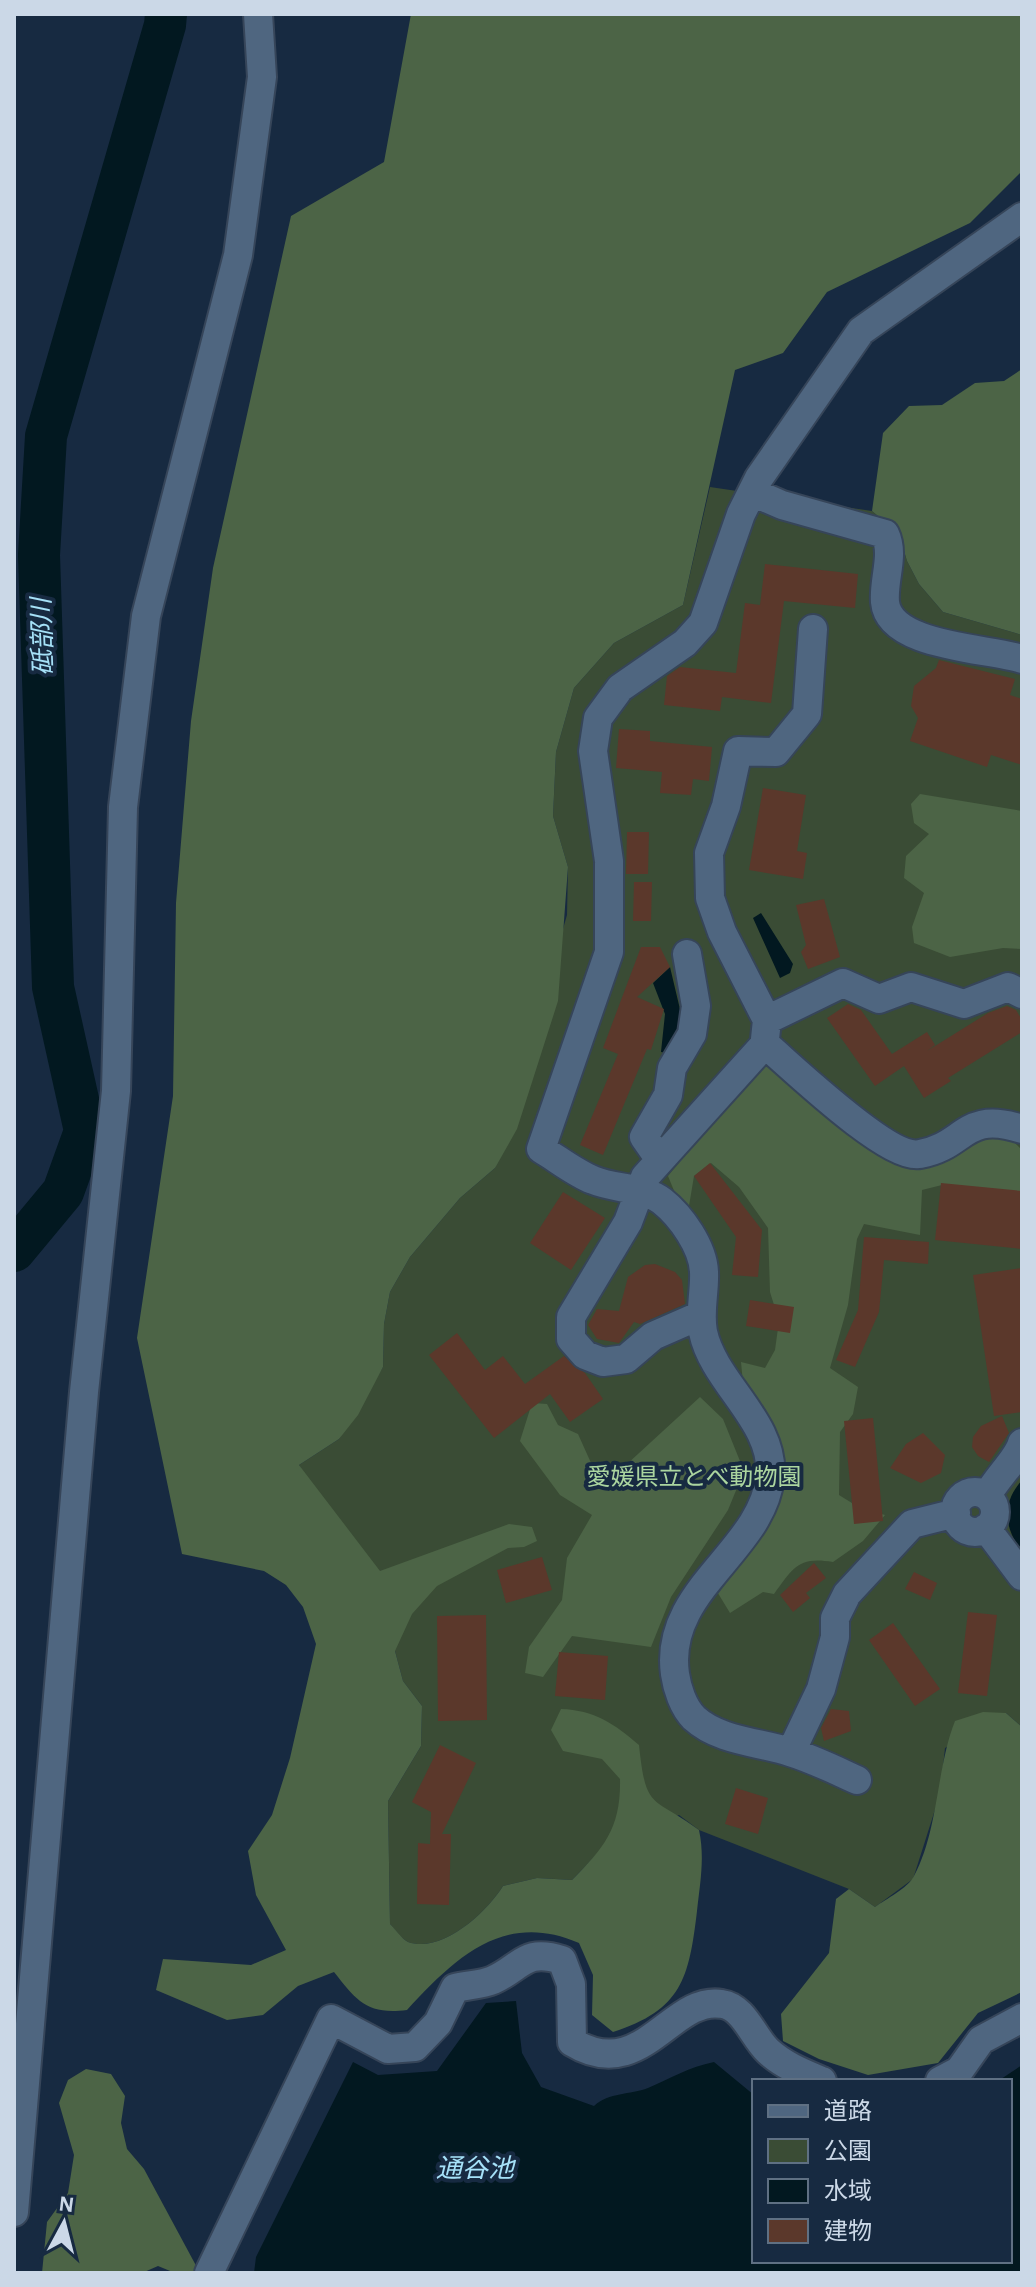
<svg xmlns="http://www.w3.org/2000/svg" width="1036" height="2287" font-family="'Alegreya Sans','Noto Sans JP',sans-serif">
<style>
.green{fill:#3a4c35}
.forest{fill:#4c6446}
.water{fill:#021820}
.lines{fill:none;stroke-linecap:round;stroke-linejoin:round}
.river{stroke:#021820;stroke-width:42}
.building{fill:#5b382b}
.minor-casing{stroke:#364559;stroke-width:32}
.minor{stroke:#4f6680;stroke-width:28}
.labels{text-anchor:middle;stroke-width:8;stroke-linejoin:round;paint-order:stroke}
.park-label{font-size:24px;fill:#abd59f;stroke:#172a41}
.water-label{font-size:26px;font-style:italic;fill:#a6e1f8;stroke:#172a41}
</style>
<rect width="100%" height="100%" fill="#172a41"/>
<!-- green -->
<path class="green" d="M 710,487 L 872,511 L 899,534 L 907,561 L 919,584 L 943,612 L 1022,635 L 1022,1727 L 1006,1713 L 945,1748 L 940,1794 L 913,1879 L 875,1907 L 849,1889 L 699,1830 L 679,1815 L 604,1847 L 572,1880 L 537,1878 L 503,1886 C 487,1912 442,1954 408,1942 C 402,1939 395,1930 390,1924 L 388,1801 L 421,1746 L 422,1706 L 403,1681 L 395,1651 L 299,1465 L 339,1439 L 383,1367 L 384,1324 L 390,1292 L 410,1257 L 460,1198 L 495,1168 L 567,915 L 568,867 L 553,816 L 556,752 L 574,688 L 614,643 L 683,605 Z"/>
<!-- forest -->
<path class="forest" d="M 411,14 L 1022,14 L 1022,171 L 970,223 L 827,292 L 783,353 L 735,370 L 683,605 L 614,643 L 574,688 L 556,752 L 553,816 L 568,867 L 558,1001 L 517,1129 L 495,1168 L 460,1198 L 410,1257 L 390,1292 L 384,1324 L 383,1367 L 358,1415 L 339,1439 L 299,1465 L 380,1571 L 509,1524 L 532,1527 L 537,1541 L 524,1547 L 508,1548 L 437,1586 L 412,1614 L 395,1651 L 403,1681 L 422,1706 L 421,1746 L 388,1801 L 390,1924 C 395,1929 402,1939 408,1942 C 442,1954 487,1912 503,1886 L 537,1878 L 572,1880 C 605,1847 621,1827 620,1779 L 602,1759 L 563,1751 L 551,1730 L 561,1709 C 594,1710 615,1724 639,1745 C 646,1811 651,1795 699,1830 C 705,1858 700,1883 697,1911 C 689,1978 682,2010 613,2032 L 592,2015 L 593,1975 L 579,1943 C 504,1910 455,1958 407,2010 C 367,2015 357,2001 334,1972 L 298,1986 L 263,2015 L 227,2020 L 156,1990 L 163,1959 L 251,1965 L 286,1950 L 256,1895 L 248,1851 L 272,1815 L 290,1758 L 316,1644 L 303,1607 L 286,1585 L 264,1571 L 182,1554 L 137,1338 L 173,1096 L 176,903 L 191,721 L 213,568 L 291,216 L 384,162 Z
M 1022,369 L 1022,635 L 943,612 L 919,584 L 907,561 L 899,534 L 872,511 L 883,433 L 909,406 L 942,405 L 975,383 L 1004,381 Z
M 920,794 L 1022,811 L 1022,949 L 1003,948 L 950,957 L 914,943 L 912,927 L 924,893 L 904,878 L 906,856 L 929,834 L 914,823 L 911,804 Z
M 763,1059 L 896,1163 L 943,1156 L 983,1134 L 1007,1135 L 1022,1150 L 1022,1236 L 946,1184 L 922,1190 L 920,1235 L 864,1224 L 857,1239 L 848,1305 L 830,1368 L 858,1387 L 853,1414 L 840,1432 L 839,1495 L 860,1508 L 885,1515 L 863,1541 L 833,1562 C 798,1556 793,1568 774,1594 L 763,1592 L 730,1613 L 713,1585 L 778,1484 L 743,1383 L 741,1362 L 765,1368 L 775,1350 L 779,1321 L 770,1292 L 768,1228 L 739,1187 L 711,1163 L 694,1176 L 689,1206 L 677,1198 L 668,1176 Z
M 700,1397 L 723,1419 L 744,1471 L 728,1510 L 671,1597 L 651,1647 L 572,1636 L 543,1677 L 525,1673 L 529,1647 L 562,1600 L 567,1558 L 592,1515 L 560,1495 L 520,1441 L 532,1403 L 547,1404 L 558,1425 L 578,1434 L 596,1474 L 626,1465 Z
M 983,1712 L 1006,1713 L 1022,1727 L 1022,1992 L 978,2013 L 938,2063 L 868,2075 L 819,2059 L 783,2041 L 781,2014 L 829,1953 L 836,1899 L 849,1889 L 875,1907 C 886,1899 908,1888 914,1876 C 939,1829 936,1769 955,1721 Z
M 86,2069 L 111,2074 L 125,2096 L 121,2123 L 127,2149 L 144,2169 L 200,2273 L 175,2273 L 158,2266 L 142,2273 L 42,2273 L 47,2222 L 68,2193 L 74,2155 L 59,2103 L 68,2080 Z"/>
<!-- water -->
<path class="water" d="M 761,913 L 793,964 L 790,973 L 780,978 L 753,918 Z
M 670,967 L 683,1022 L 677,1055 L 661,1052 L 665,1014 L 653,983 Z
M 1022,1480 L 1022,1552 C 1004,1527 1001,1504 1022,1480 Z
M 516,2001 L 522,2053 L 541,2087 L 594,2106 C 609,2092 630,2095 648,2088 C 671,2078 689,2067 714,2062 L 754,2095 L 754,2261 L 1010,2261 L 1010,2081 L 998,2081 L 1022,2065 L 1022,2273 L 254,2273 L 256,2257 L 353,2062 L 378,2075 L 437,2071 L 486,2003 Z"/>
<g class="lines">
<!-- river -->
<path class="river" d="M 14,1251 L 63,1192 L 85,1131 L 53,987 L 39,555 L 46,436 L 165,25 L 166,14"/>
</g>
<!-- building -->
<path class="building" d="M 765,564 L 858,574 L 855,608 L 784,601 L 771,703 L 722,697 L 720,711 L 664,705 L 667,676 L 680,667 L 736,673 L 745,603 L 760,605 Z
M 939,660 L 1015,679 L 1010,695 L 1022,699 L 1022,765 L 991,755 L 987,767 L 910,741 L 918,718 L 911,706 L 914,686 L 936,668 Z
M 619,729 L 650,731 L 650,741 L 712,747 L 709,781 L 693,779 L 691,795 L 660,793 L 662,772 L 616,768 Z
M 763,788 L 806,795 L 797,851 L 807,853 L 803,879 L 749,870 Z
M 627,832 L 649,832 L 648,874 L 626,874 Z
M 634,882 L 652,882 L 651,921 L 633,921 Z
M 824,899 L 840,957 L 808,969 L 801,952 L 806,945 L 796,905 Z
M 641,947 L 660,947 L 670,967 L 637,997 L 664,1009 L 651,1050 L 647,1049 L 603,1155 L 580,1145 L 618,1054 L 603,1048 Z
M 848,1004 L 861,1010 L 892,1054 L 927,1032 L 935,1045 L 927,1051 L 988,1013 L 1007,1006 L 1016,1010 L 1022,1020 L 1022,1032 L 948,1078 L 951,1081 L 924,1098 L 904,1066 L 875,1086 L 827,1018 Z
M 710,1163 L 762,1230 L 758,1277 L 732,1275 L 736,1237 L 694,1176 Z
M 941,1183 L 1022,1191 L 1022,1249 L 935,1240 Z
M 563,1192 L 605,1218 L 571,1270 L 530,1243 Z
M 864,1237 L 929,1242 L 928,1264 L 884,1260 L 879,1312 L 855,1367 L 836,1360 L 858,1310 Z
M 655,1264 L 675,1272 L 682,1280 L 685,1304 L 640,1324 L 634,1322 L 619,1343 L 597,1339 L 588,1325 L 597,1309 L 619,1311 L 628,1277 L 645,1265 Z
M 1022,1268 L 1022,1412 L 994,1416 L 973,1275 Z
M 750,1300 L 794,1307 L 790,1333 L 746,1326 Z
M 457,1333 L 485,1370 L 503,1356 L 525,1384 L 564,1356 L 585,1373 L 603,1399 L 570,1422 L 550,1394 L 494,1438 L 429,1355 Z
M 1002,1416 L 1009,1433 L 989,1462 L 978,1456 L 972,1447 L 973,1437 L 981,1426 Z
M 873,1418 L 883,1521 L 854,1524 L 844,1421 Z
M 923,1433 L 945,1455 L 941,1473 L 921,1483 L 890,1468 L 906,1444 Z
M 542,1557 L 552,1590 L 506,1603 L 497,1570 Z
M 814,1563 L 826,1578 L 806,1593 L 810,1598 L 793,1612 L 780,1595 Z
M 914,1572 L 937,1583 L 930,1600 L 905,1589 Z
M 968,1612 L 997,1615 L 987,1696 L 958,1693 Z
M 486,1615 L 487,1720 L 438,1721 L 437,1616 Z
M 893,1623 L 940,1689 L 915,1706 L 869,1640 Z
M 559,1652 L 608,1656 L 605,1700 L 555,1696 Z
M 831,1709 L 849,1711 L 851,1731 L 824,1741 L 821,1728 Z
M 440,1745 L 476,1763 L 442,1834 L 451,1834 L 449,1905 L 417,1904 L 418,1843 L 430,1844 L 431,1812 L 412,1802 Z
M 736,1788 L 768,1798 L 758,1834 L 725,1824 Z"/>
<g class="lines">
<!-- minor casing -->
<g class="minor-casing">
<path id="minor" d="M 752,492 L 782,505 L 885,534 C 895,555 883,579 885,602 C 889,647 988,648 1022,659
M 767,1020 L 722,932 L 710,898 L 709,853 L 726,806 L 738,751 L 776,752 L 807,714 L 813,629
M 765,1039 L 767,1020 L 843,983 L 879,999 L 911,987 L 964,1004 L 1008,987 L 1022,994
M 660,1160 L 644,1137 L 668,1095 L 672,1068 L 692,1034 L 696,1006 L 687,954
M 701,1315 L 653,1336 L 626,1359 L 603,1362 L 585,1355 L 571,1339 L 571,1317 L 628,1222 L 645,1177 L 765,1044 C 792,1067 888,1160 920,1154 C 966,1146 963,1110 1022,1129
M955 1512a20 20 0 1 1 40 0a20 20 0 1 1-40 0Z
M 987,1496 C 996,1478 1018,1459 1022,1443
M 986,1528 L 1022,1576
M 791,1752 L 821,1689 L 835,1637 L 835,1618 L 847,1594 L 912,1524 L 956,1513
M 857,1780 C 835,1770 813,1759 790,1752 C 759,1742 719,1741 694,1718 C 683,1707 677,1688 675,1674 C 663,1590 761,1552 770,1478 C 776,1422 714,1384 703,1332 C 699,1311 705,1292 704,1272 C 703,1247 681,1216 662,1201 C 644,1187 614,1189 593,1180 C 575,1173 558,1159 541,1149 L 609,952 L 609,861 L 593,751 L 598,718 L 620,688 L 685,643 L 703,623 L 741,514 L 759,478 L 861,331 L 1022,217
M 940,2081 L 959,2071 L 981,2040 L 1022,2018
M 14,2212 L 84,1392 L 116,1091 L 123,807 L 146,616 L 238,255 L 262,77 L 258,14
M 209,2273 L 331,2019 L 388,2049 L 415,2047 L 438,2023 L 455,1988 C 466,1985 482,1985 493,1980 C 522,1967 524,1948 562,1960 L 571,1984 L 572,2042 C 642,2085 671,1995 722,2004 C 744,2007 753,2037 768,2051 C 783,2065 803,2073 822,2081"/>
</g>
<!-- minor -->
<use href="#minor" class="minor"/>
</g>
<g class="labels">
<!-- park labels -->
<g class="park-label">
<text x="694" y="1485">愛媛県立とべ動物園</text>
</g>
<!-- water labels -->
<g class="water-label">
<text transform="translate(42 637) rotate(-92)" y="9">砥部川</text>
<text x="475" y="2177">通谷池</text>
</g>
</g>
<!-- border -->
<rect width="1036" height="2287" fill="none" stroke="#cbd8e7" stroke-width="32"/>
<!-- legend -->
<rect x="752" y="2079" width="260" height="184" fill="#172a41" stroke="#5f7083" stroke-width="2"/>
<rect x="768" y="2105" width="40" height="12" fill="#4f6680" stroke="#5f7083" stroke-width="2"/>
<text x="824" y="2119" font-size="24" fill="#cbd8e7">道路</text>
<rect x="768" y="2139" width="40" height="24" fill="#3a4c35" stroke="#5f7083" stroke-width="2"/>
<text x="824" y="2159" font-size="24" fill="#cbd8e7">公園</text>
<rect x="768" y="2179" width="40" height="24" fill="#021820" stroke="#5f7083" stroke-width="2"/>
<text x="824" y="2199" font-size="24" fill="#cbd8e7">水域</text>
<rect x="768" y="2219" width="40" height="24" fill="#5b382b" stroke="#5f7083" stroke-width="2"/>
<text x="824" y="2239" font-size="24" fill="#cbd8e7">建物</text>
<!-- north arrow -->
<g transform="translate(64 2223) rotate(7)" stroke="#172a41" stroke-width="6" paint-order="stroke">
<path d="M0-6L14 30L0 20L-14 30Z" fill="#cbd8e7"/>
<text y="-12" font-size="22" font-weight="bold" text-anchor="middle" fill="#cbd8e7">N</text>
</g>
</svg>
